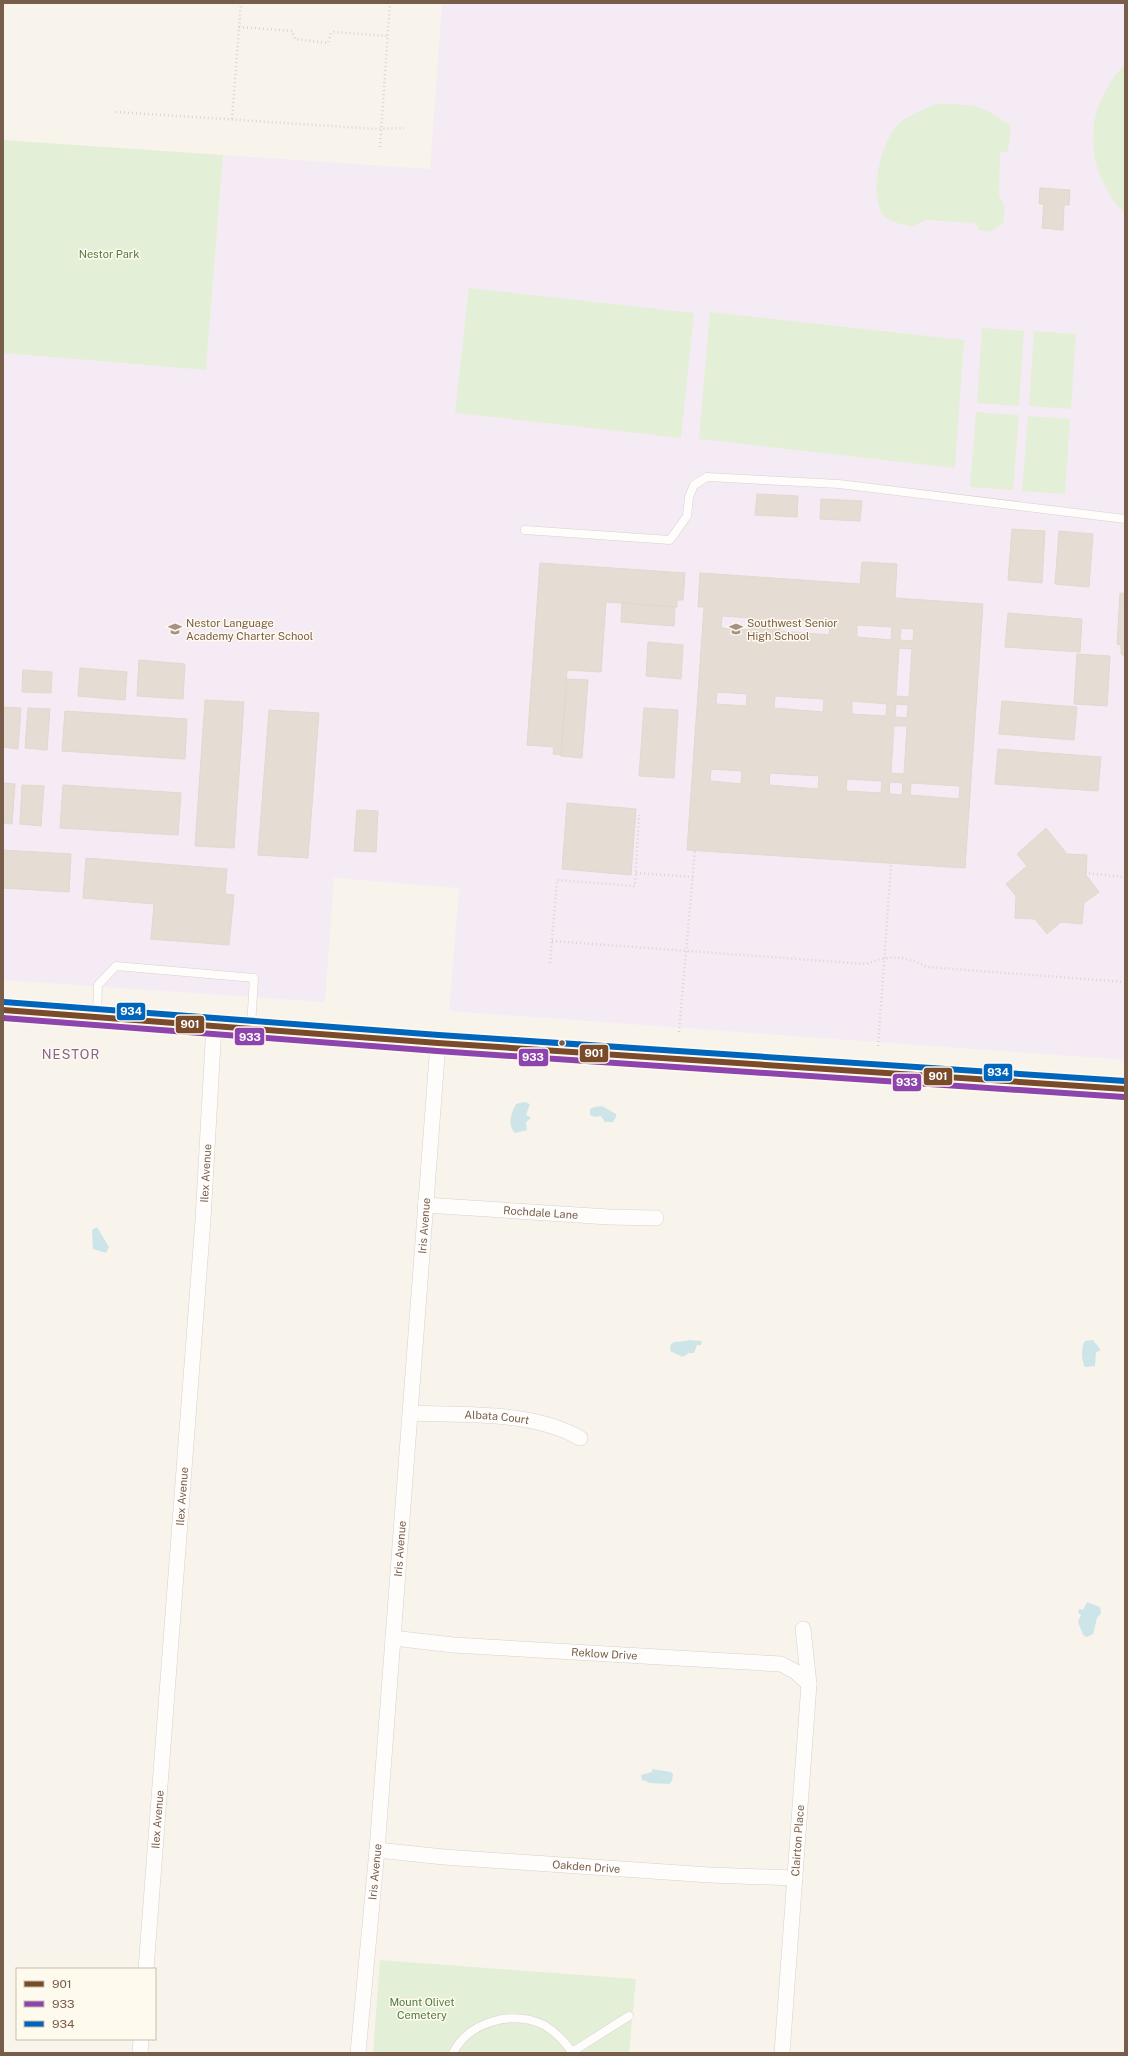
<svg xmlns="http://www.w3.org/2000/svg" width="1128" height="2056" font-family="'Public Sans',sans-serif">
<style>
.education{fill:#f5ebf4}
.green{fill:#e3f0d7}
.water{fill:#cde5e9}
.building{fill:#e5ddd3;stroke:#e1d8ce;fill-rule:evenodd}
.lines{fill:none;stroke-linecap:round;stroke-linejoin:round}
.service-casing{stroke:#d7d1ca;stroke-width:9}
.minor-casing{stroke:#d7d1ca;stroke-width:16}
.secondary-casing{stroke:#d8d1c8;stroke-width:22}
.path{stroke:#dbd4ce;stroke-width:2.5;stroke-dasharray:1 3;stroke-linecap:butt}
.service{stroke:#fefdfc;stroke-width:8}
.minor{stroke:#fefdfc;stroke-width:15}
.secondary{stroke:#fefdfc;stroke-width:21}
.bus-1-casing{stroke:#fffaee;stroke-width:9}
.bus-2-casing{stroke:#fffaee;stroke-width:9}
.bus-3-casing{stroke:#fffaee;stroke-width:9}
.bus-1{stroke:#7a4b2a;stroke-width:6}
.bus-2{stroke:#8e44ad;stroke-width:6}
.bus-3{stroke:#0065bd;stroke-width:6}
.bus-dot{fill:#785e4a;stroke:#fffaee;stroke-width:1.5}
.labels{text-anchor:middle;stroke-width:3;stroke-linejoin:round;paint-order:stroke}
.park-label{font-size:11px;fill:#4f7e42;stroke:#fffaee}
.poi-label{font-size:11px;fill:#785e4a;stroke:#fffaee;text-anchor:start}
.street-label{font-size:11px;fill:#785e4a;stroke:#fffaee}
.quarter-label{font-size:13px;letter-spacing:1px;fill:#876294;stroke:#fffaee}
.line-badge{stroke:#fffaee;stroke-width:1.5}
.badge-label{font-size:11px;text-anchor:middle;font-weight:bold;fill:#fff}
</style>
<rect width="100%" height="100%" fill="#f8f4ec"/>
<!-- education -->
<path class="education" d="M 442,3 L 1125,3 L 1125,1060 L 449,1011 L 459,888 L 334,878 L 325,1002 L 3,980 L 3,353 L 206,370 L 223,155 L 430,169 Z"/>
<!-- green -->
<path class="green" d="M 1125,65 L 1125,214 C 1093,180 1082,134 1105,92 C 1110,83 1116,72 1125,65 Z
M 936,104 C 972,104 981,104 1011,126 L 1008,151 L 1000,153 L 999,195 L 1005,207 L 1003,223 L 990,232 L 979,230 L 975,223 L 925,220 L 912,227 C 903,224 887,222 882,213 C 869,193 881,144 896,127 C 905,116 923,110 936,104 Z
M 3,140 L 223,155 L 206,370 L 3,353 Z
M 469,288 L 694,313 L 681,438 L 455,413 Z
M 710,312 L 964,340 L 955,468 L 699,439 Z
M 982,328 L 1024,331 L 1019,406 L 977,403 Z
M 1034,331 L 1076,334 L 1071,409 L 1029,406 Z
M 976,412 L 1019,415 L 1013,490 L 970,487 Z
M 1028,416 L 1070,419 L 1065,494 L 1022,491 Z
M 380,1960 L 636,1979 L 629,2053 L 373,2053 Z"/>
<!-- water -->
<path class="water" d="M 524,1102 L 530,1104 L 526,1115 L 530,1117 L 530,1119 L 526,1122 L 527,1130 L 515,1133 C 507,1125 511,1113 516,1104 Z
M 602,1106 L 616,1114 L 616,1117 L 613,1122 L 605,1122 L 601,1116 L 594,1117 L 590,1115 L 590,1109 L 594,1107 Z
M 97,1227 L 109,1247 L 106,1253 L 93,1249 L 92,1230 Z
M 689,1340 L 702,1341 L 701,1345 L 697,1345 L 694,1353 L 689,1353 L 683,1357 L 670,1351 L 671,1344 C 676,1340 682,1343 689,1340 Z
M 1093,1340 L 1100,1349 L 1100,1351 L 1096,1352 L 1095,1366 L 1085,1367 C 1081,1361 1081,1346 1085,1341 Z
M 1087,1602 L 1100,1607 L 1101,1613 L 1097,1618 L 1093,1634 L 1087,1637 L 1083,1635 L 1078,1622 L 1081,1615 L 1078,1613 L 1079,1609 L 1083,1610 Z
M 652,1769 L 671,1772 L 673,1774 L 672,1781 L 669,1784 L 649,1783 L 646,1781 L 642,1780 L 641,1775 L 652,1772 Z"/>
<!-- building -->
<path class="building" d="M 1040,188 L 1070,190 L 1069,205 L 1064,205 L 1063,230 L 1042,228 L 1044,204 L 1039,204 Z
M 757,494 L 798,496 L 797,517 L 755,515 Z
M 821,499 L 862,501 L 860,521 L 820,519 Z
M 1012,529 L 1045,531 L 1042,583 L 1008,580 Z
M 1059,531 L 1093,534 L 1089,587 L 1055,584 Z
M 862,562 L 897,564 L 895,598 L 983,604 L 965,868 L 687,850 L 704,607 L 698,607 L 700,573 L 860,584 ZM 722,616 L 752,618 L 751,630 L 721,628 ZM 781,619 L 830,622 L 829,635 L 780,631 ZM 857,625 L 892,627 L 891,640 L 857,637 ZM 901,628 L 914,629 L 913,641 L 900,640 ZM 899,648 L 912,649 L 909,697 L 896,696 ZM 717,692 L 747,694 L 746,706 L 716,704 ZM 775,696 L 824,699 L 823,712 L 774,708 ZM 852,701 L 887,704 L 886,716 L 852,714 ZM 896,704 L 908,705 L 907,718 L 895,717 ZM 894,726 L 907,726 L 904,774 L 891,773 ZM 711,769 L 742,771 L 741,784 L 710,781 ZM 770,773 L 819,776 L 818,789 L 769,785 ZM 847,779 L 882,781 L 881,793 L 846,791 ZM 890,782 L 903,783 L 902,795 L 889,794 ZM 911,783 L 960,786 L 959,799 L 910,795 Z
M 540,563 L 685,573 L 683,600 L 677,600 L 677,607 L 606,602 L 601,672 L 567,670 L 561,755 L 553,754 L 554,747 L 527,745 Z
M 1120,593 L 1125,593 L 1125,656 L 1121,654 L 1121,645 L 1117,644 Z
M 622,603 L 675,607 L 674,626 L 621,622 Z
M 1008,613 L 1082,619 L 1080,652 L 1005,647 Z
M 648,642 L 683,645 L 681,679 L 646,676 Z
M 1077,654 L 1110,656 L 1107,706 L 1074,704 Z
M 139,660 L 185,664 L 183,699 L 137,696 Z
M 80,668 L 127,672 L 125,700 L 78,696 Z
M 23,670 L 52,672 L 51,693 L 22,692 Z
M 567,679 L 588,680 L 582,758 L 561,756 Z
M 205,700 L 244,702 L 234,848 L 195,846 Z
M 1002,701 L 1077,707 L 1074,740 L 999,734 Z
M 3,707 L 21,708 L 18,749 L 3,747 Z
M 28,708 L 50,709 L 47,750 L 25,748 Z
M 644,708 L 678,710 L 674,778 L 639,776 Z
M 269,710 L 319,713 L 308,858 L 258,855 Z
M 65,711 L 187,719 L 185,759 L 62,751 Z
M 998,749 L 1101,757 L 1098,791 L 995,784 Z
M 3,783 L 15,784 L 12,824 L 3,823 Z
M 22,785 L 44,786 L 41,826 L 20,824 Z
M 63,785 L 181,793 L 178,835 L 60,828 Z
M 567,803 L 636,809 L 631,875 L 562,869 Z
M 357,810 L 378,811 L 376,852 L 354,851 Z
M 1046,828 L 1067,854 L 1087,855 L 1086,875 L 1099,892 L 1084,903 L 1082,924 L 1061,922 L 1047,934 L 1035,919 L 1015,918 L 1016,896 L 1006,884 L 1027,866 L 1017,854 Z
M 3,850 L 71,854 L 69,892 L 3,888 Z
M 86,858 L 227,869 L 225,894 L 234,895 L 229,945 L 151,939 L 154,904 L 83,898 Z"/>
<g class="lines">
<!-- service casing -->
<g class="service-casing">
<path id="service" d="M 525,530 L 670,540 L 687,516 L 689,497 L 694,485 L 707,477 L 839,484 L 1125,519
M 97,1017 L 98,985 L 116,966 L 254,978 L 251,1027
M 572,2052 L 629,2016
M 453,2053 C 469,2021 513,2010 544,2025 C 556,2032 565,2042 573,2053"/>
</g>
<!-- minor casing -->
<g class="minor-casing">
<g id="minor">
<path id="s1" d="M 425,1205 L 609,1217 L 656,1218"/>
<path id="s2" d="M 410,1413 C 466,1416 530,1410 580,1438"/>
<path id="s3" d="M 393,1638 L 453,1645 L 781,1664 L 796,1672 L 809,1684"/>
<path id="s4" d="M 377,1850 L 444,1857 L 710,1875 L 795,1878"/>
<path id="s5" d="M 146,1969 L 203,1220 L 214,1025"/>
<path d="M 140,2053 L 141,2039"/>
<path id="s6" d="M 358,2053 L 377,1850 L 438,1043"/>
<path id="s7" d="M 782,2053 L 809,1684 L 803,1629"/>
</g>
</g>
<!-- secondary casing -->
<g class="secondary-casing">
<path id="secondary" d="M 3,1010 L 214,1025 L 438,1043 L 1125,1089"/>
</g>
<!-- path -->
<path class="path" d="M 239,27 L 292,31 L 295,39 L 328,43 L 331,33 L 334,32 L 388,36
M 116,112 L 377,129 L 404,128
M 232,119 L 241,3
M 380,147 L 390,3
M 636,873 L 693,877
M 1085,873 L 1125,877
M 552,941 L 866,964 C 890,955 904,955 927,967 L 1125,982
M 550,963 L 557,880 L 635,886 L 639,815
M 679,1032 L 695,850
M 878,1046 L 891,865"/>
<!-- service -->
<use href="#service" class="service"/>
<!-- minor -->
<use href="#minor" class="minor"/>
<!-- secondary -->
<use href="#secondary" class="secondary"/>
<!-- bus-1 casing -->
<g class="bus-1-casing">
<path id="bus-1" d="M 3,1010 L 438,1043 L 1125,1089"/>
</g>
<!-- bus-2 casing -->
<g class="bus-2-casing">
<path id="bus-2" d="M 3,1018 L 437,1051 L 1124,1097"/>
</g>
<!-- bus-3 casing -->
<g class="bus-3-casing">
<path id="bus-3" d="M 4,1002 L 439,1035 L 1125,1081"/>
</g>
<!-- bus-1 -->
<use href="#bus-1" class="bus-1"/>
<!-- bus-2 -->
<use href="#bus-2" class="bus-2"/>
<!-- bus-3 -->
<use href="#bus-3" class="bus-3"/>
</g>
<!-- icons -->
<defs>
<g id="school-bare" transform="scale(1.08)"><path d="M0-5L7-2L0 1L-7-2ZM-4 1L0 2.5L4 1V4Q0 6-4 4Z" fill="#a59283" stroke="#fffaee" stroke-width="2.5" paint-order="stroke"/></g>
</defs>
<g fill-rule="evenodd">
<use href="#school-bare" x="175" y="629"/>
<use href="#school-bare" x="736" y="629"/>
</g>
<!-- markers -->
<circle class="bus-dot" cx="562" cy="1043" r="3.5"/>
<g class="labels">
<!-- park labels -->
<g class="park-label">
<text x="109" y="258">Nestor Park</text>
<text x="422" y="2006">Mount Olivet<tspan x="422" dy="13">Cemetery</tspan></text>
</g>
<!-- poi labels -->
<g class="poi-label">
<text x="186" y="627">Nestor Language<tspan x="186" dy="13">Academy Charter School</tspan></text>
<text x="747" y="627">Southwest Senior<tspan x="747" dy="13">High School</tspan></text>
</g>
<!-- street labels -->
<g class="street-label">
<text dy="4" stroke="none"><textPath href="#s5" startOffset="798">Ilex Avenue</textPath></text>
<text dy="4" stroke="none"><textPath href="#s1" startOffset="116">Rochdale Lane</textPath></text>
<text dy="4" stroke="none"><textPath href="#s6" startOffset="830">Iris Avenue</textPath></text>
<text dy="4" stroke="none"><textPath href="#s2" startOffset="87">Albata Court</textPath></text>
<text dy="4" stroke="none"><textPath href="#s5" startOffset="474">Ilex Avenue</textPath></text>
<text dy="4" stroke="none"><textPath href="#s6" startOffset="506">Iris Avenue</textPath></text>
<text dy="4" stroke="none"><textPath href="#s3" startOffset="212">Reklow Drive</textPath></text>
<text dy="4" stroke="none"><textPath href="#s5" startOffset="150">Ilex Avenue</textPath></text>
<text dy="4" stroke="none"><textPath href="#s7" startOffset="213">Clairton Place</textPath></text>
<text dy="4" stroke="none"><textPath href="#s4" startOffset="210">Oakden Drive</textPath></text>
<text dy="4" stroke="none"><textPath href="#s6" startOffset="182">Iris Avenue</textPath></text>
</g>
<!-- quarter labels -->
<g class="quarter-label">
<text x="71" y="1059">NESTOR</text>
</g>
</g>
<g class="line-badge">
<rect x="116" y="1002" width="30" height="19" rx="4" fill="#0065bd"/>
<rect x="175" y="1015" width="30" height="19" rx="4" fill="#7a4b2a"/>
<rect x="234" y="1027" width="31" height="19" rx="4" fill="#8e44ad"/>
<rect x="579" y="1044" width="30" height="19" rx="4" fill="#7a4b2a"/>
<rect x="518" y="1048" width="31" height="19" rx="4" fill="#8e44ad"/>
<rect x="983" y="1063" width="30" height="19" rx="4" fill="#0065bd"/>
<rect x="923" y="1067" width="30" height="19" rx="4" fill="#7a4b2a"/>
<rect x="892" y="1073" width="30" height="19" rx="4" fill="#8e44ad"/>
</g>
<g class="badge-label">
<text x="131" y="1015">934</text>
<text x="190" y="1028">901</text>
<text x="250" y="1041">933</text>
<text x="594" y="1057">901</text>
<text x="533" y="1061">933</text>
<text x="998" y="1076">934</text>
<text x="938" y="1080">901</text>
<text x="907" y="1086">933</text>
</g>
<!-- border -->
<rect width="1128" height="2056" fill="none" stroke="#785e4a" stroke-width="8"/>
<!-- legend -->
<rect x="16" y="1968" width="140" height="72" fill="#fffaee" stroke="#c9bcac"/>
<rect x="24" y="1981" width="20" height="6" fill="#7a4b2a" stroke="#c9bcac"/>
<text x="52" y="1988" font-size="12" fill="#785e4a">901</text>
<rect x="24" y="2001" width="20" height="6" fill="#8e44ad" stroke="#c9bcac"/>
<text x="52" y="2008" font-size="12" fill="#785e4a">933</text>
<rect x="24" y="2021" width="20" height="6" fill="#0065bd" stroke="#c9bcac"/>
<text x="52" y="2028" font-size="12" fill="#785e4a">934</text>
</svg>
